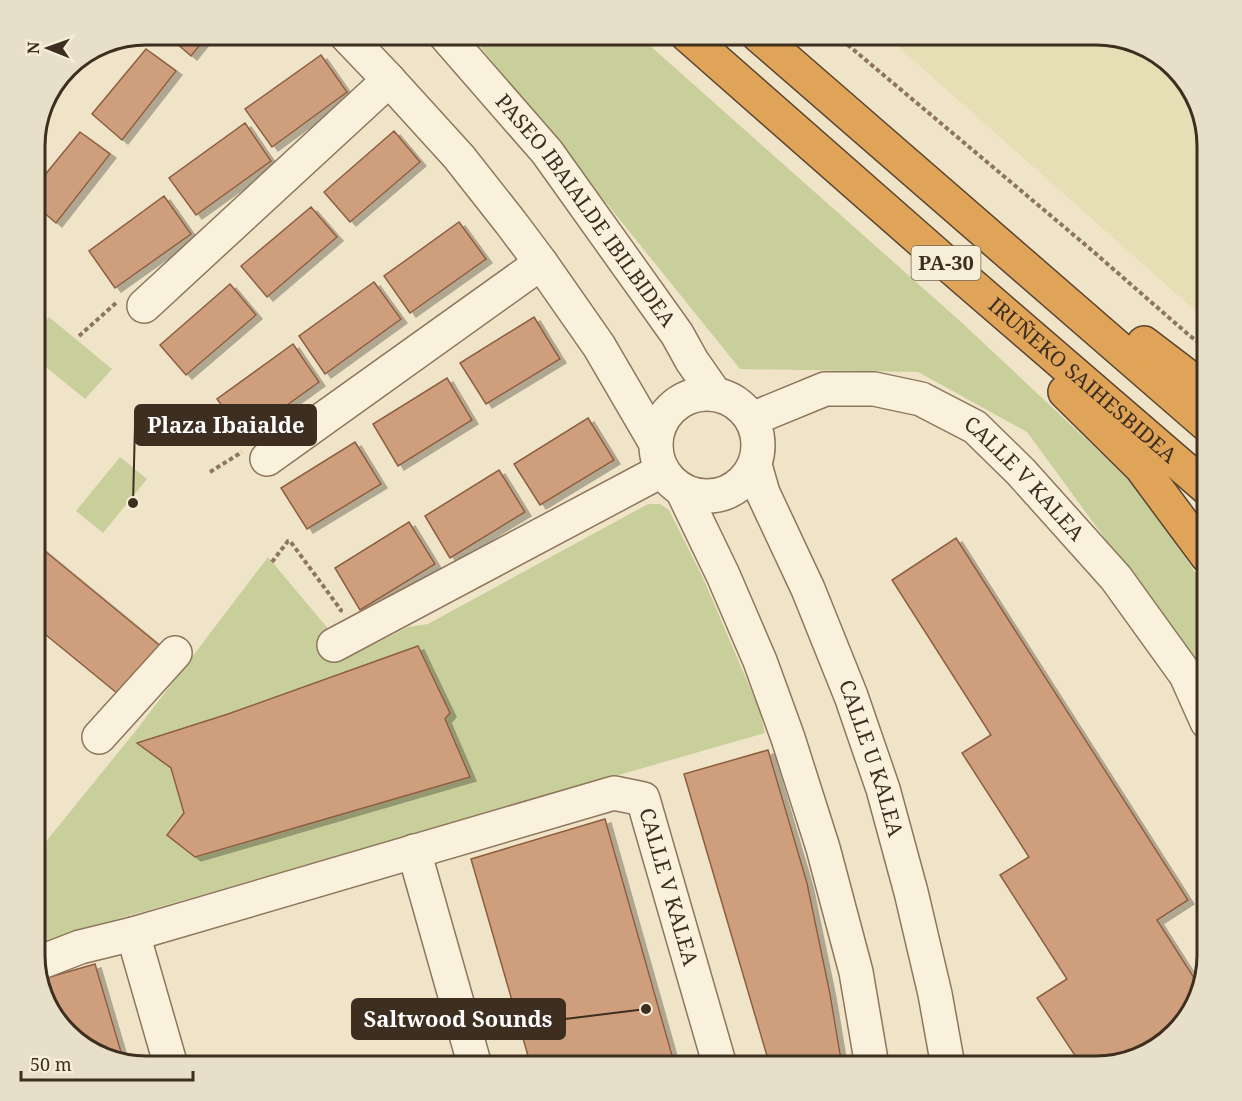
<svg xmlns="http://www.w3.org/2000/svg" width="1242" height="1101" font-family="'Noto Serif',serif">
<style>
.farmland{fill:#e6deb5}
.green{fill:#c9cf9b}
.building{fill:#cf9f7d;stroke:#8d5f41;stroke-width:1.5;filter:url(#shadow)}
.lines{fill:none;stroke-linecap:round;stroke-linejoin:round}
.minor-casing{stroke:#8d765c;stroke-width:36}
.highway-casing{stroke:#5b4430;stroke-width:36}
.path{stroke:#8d765c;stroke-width:4;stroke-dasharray:4.5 3;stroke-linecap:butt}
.minor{stroke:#faf1dc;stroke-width:33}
.highway{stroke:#e0a458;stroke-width:33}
.labels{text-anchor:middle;stroke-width:4.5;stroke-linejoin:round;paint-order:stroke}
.shield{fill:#f7eed8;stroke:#756857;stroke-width:1.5}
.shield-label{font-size:20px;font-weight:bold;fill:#3d2e20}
.street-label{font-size:21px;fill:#3d2e20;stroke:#f7eed8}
.rim{fill:none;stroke:#3d2e20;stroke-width:3}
.leader{fill:none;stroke:#3d2e20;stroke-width:2}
.callout-dot{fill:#3d2e20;stroke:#f7eed8;stroke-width:2}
.callout{fill:#3d2e20;stroke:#3d2e20;stroke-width:2}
.callout-label{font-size:22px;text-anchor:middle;font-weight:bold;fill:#fff}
</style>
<defs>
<filter id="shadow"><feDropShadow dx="6" dy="4" stdDeviation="0" flood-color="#0004"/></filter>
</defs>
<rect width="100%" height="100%" fill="#f0e4c8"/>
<!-- farmland -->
<path class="farmland" d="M 885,35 L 1096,35 L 1138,43 L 1175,67 L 1199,103 L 1207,146 L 1207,321 Z"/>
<!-- green -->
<path class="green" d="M 471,35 L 638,35 L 960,321 L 1134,484 L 1207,589 L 1207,693 L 1180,641 L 1027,432 L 918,372 L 740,369 Z
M 49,317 L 112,369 L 85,399 L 35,358 L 35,333 Z
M 120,457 L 147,479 L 103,533 L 76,511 Z
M 648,504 L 660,504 L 669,510 L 703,578 L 759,709 L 765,733 L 86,928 L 35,947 L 35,855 L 138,728 L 268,557 L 351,656 L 408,627 L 428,624 Z"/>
<!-- building -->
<path class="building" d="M 167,35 L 208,35 L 191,56 Z
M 146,49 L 176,71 L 122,140 L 92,114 Z
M 321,55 L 347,92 L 272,147 L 245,109 Z
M 245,123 L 271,161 L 196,215 L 169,178 Z
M 394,131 L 420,162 L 350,222 L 324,192 Z
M 80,132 L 110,154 L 56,223 L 35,205 L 35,187 Z
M 164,196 L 191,234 L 115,288 L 89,251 Z
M 311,207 L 337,237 L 267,297 L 241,266 Z
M 459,222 L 486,259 L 410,313 L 384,276 Z
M 374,282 L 401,319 L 325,374 L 299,336 Z
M 230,284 L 256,315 L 186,375 L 160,345 Z
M 534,317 L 560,359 L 486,404 L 460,363 Z
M 293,344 L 319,382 L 244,436 L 217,399 Z
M 447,378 L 472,420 L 398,466 L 373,424 Z
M 588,418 L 614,460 L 540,505 L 514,464 Z
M 355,442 L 381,484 L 307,529 L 281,488 Z
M 499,470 L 525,512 L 450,558 L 425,516 Z
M 409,522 L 435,564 L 360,610 L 335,568 Z
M 956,538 L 1188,900 L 1157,920 L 1198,984 L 1175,1034 L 1139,1058 L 1096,1066 L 1082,1066 L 1037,998 L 1067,979 L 1000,875 L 1029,857 L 962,753 L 991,735 L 892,580 Z
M 35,543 L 164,649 L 123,698 L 35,626 Z
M 418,646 L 450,713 L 445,719 L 470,777 L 195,857 L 167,835 L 184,813 L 171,768 L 137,743 L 228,714 Z
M 768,750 L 807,883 L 830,994 L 842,1066 L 770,1066 L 684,774 Z
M 605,819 L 675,1066 L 531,1066 L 471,859 Z
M 95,964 L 124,1062 L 104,1058 L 67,1034 L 43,979 Z"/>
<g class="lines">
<!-- minor casing -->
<g class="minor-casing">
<g id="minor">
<path d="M 346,35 L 389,80 L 459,157 L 511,223 L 541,263 L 599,346 L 655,442"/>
<path id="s1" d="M 445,35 L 547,152 L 677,334 L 692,361 L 715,394"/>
<path d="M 144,306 L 389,80"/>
<circle cx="707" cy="445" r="51"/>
<path id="s2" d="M 752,419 L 825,389 L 874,389 L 921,399 L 975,427 L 1021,472 L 1116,578 L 1186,675 L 1207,722"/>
<path d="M 267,459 L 541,263"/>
<path id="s3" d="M 755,465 L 763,493 L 808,589 L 851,696 L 883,789 L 911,892 L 935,994 L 948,1066"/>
<path d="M 683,492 L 723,575 L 760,661 L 788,738 L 823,848 L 856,972 L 872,1066"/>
<path d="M 334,645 L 661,471"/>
<path d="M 99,737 L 175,653"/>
<path d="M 414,851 L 475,1066"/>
<path d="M 133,934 L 171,1066"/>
<path id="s4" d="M 36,964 L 80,947 L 133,934 L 614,793 L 643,799 L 720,1066"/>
</g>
</g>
<!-- highway casing -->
<g class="highway-casing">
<g id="highway">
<path id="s5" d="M 687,35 L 952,268 L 1207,488"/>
<path d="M 758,35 L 1207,425"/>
<path d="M 1144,343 L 1207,391"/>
<path d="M 1065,392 L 1141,467 L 1207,556"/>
</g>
</g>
<!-- path -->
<path class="path" d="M 836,35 L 1088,247 L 1190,336 L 1207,349
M 79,336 L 116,303
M 210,472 L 242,452
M 272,562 L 288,541 L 290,541 L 341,610 L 340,612"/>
<!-- minor -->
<use href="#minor" class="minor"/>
<!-- highway -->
<use href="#highway" class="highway"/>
</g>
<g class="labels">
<!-- shield labels -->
<rect class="shield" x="911.5" y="246" width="69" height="34" rx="4.5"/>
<g class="shield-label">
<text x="946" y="270">PA-30</text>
</g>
<!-- street labels -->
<g class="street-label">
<text dy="7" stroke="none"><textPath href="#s1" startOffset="225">PASEO IBAIALDE IBILBIDEA</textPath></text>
<text dy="7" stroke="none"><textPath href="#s5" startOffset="525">IRUÑEKO SAIHESBIDEA</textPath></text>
<text dy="7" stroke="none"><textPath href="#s2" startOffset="308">CALLE V KALEA</textPath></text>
<text dy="7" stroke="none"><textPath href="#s3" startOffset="316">CALLE U KALEA</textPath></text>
<text dy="7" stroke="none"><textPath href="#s4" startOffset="724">CALLE V KALEA</textPath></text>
</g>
</g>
<!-- crop -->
<path d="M0 0H1242V1101H0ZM146 45H1096A101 101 0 0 1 1197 146V955A101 101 0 0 1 1096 1056H146A101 101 0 0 1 45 955V146A101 101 0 0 1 146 45Z" fill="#e8dfc9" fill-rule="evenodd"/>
<path class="rim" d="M146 45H1096A101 101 0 0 1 1197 146V955A101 101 0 0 1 1096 1056H146A101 101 0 0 1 45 955V146A101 101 0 0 1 146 45Z"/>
<!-- callouts -->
<path class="leader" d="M133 503L135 425M646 1009L565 1019"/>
<g class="callout-dot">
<circle cx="133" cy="503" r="6"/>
<circle cx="646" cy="1009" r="6"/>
</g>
<g class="callout">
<rect x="135" y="405" width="181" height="40" rx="6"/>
<rect x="352" y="999" width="213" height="40" rx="6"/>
</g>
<g class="callout-label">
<text x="226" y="433">Plaza Ibaialde</text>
<text x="458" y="1027">Saltwood Sounds</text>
</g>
<!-- north arrow -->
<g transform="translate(48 48) rotate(271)" stroke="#f7eed8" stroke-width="4.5" paint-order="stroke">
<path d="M0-4.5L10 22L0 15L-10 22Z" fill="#3d2e20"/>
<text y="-9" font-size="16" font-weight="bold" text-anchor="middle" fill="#3d2e20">N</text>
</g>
<!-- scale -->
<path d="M21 1071v9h172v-9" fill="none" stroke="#3d2e20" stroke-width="3"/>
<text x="30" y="1071" font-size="18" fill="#3d2e20" stroke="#f7eed8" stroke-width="4.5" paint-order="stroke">50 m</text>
</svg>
